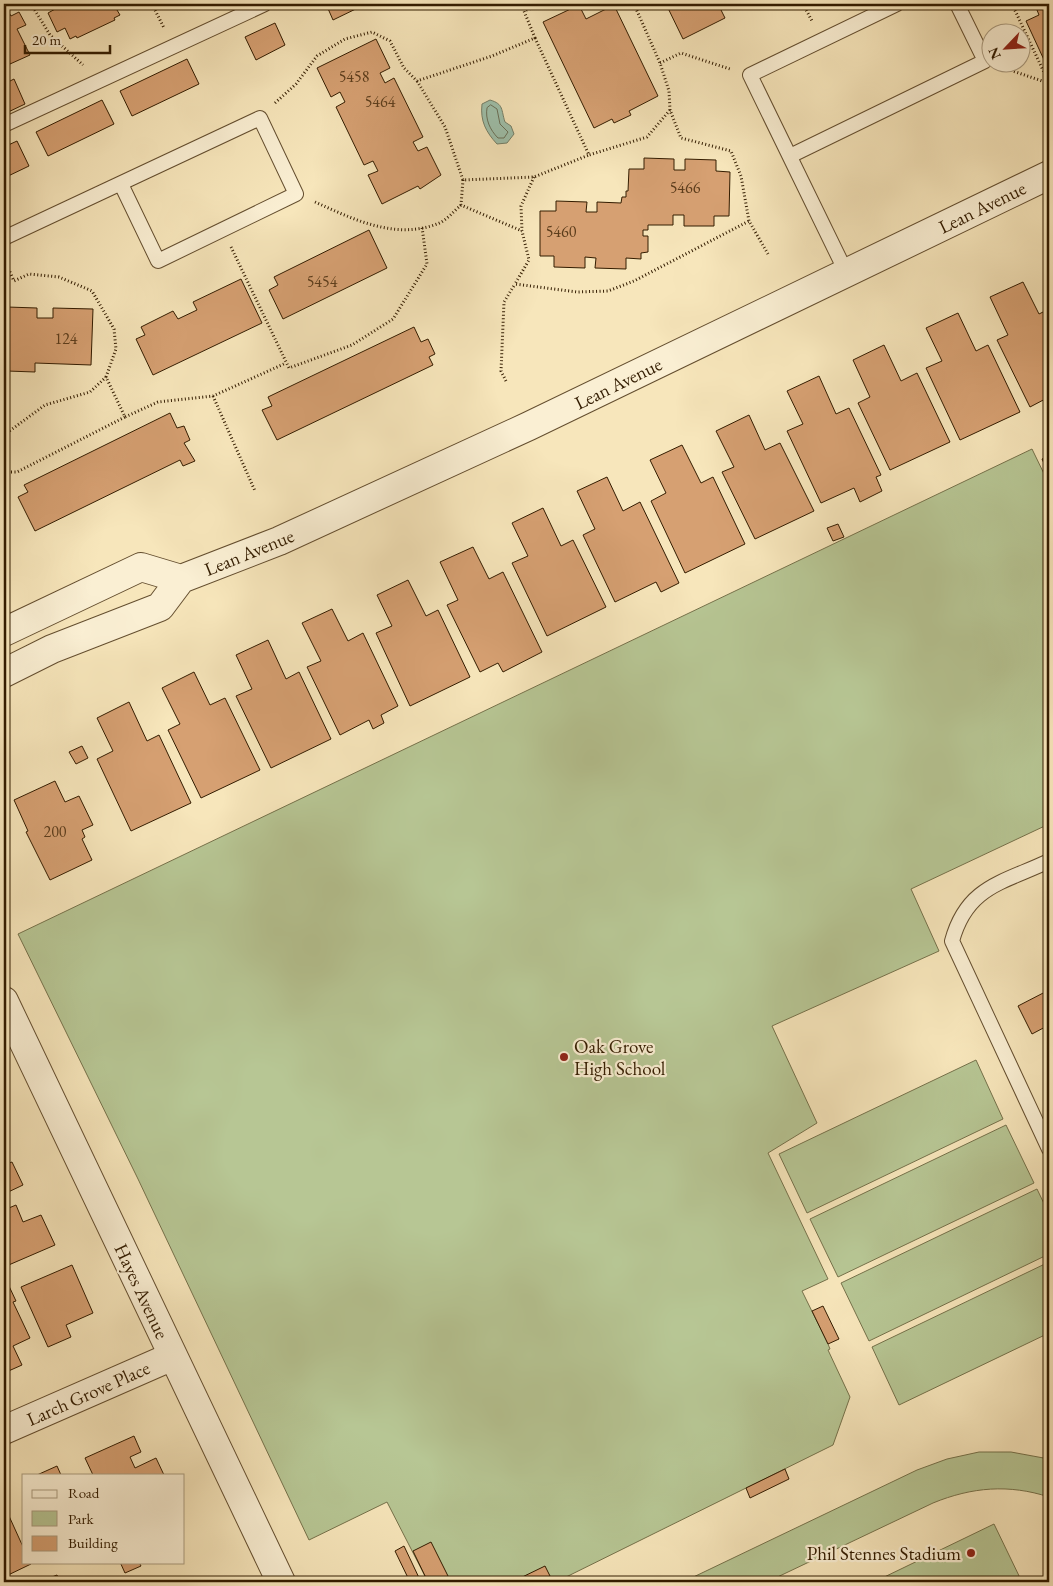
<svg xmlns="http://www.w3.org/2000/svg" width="1053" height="1586" font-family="'EB Garamond',serif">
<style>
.green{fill:#b7c694;stroke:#75714a}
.water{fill:#9ec0ab;stroke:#737e67}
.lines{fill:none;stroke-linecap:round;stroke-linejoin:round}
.shore{stroke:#686e56;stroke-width:1}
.building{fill:#d6a072;stroke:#331c00}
.service-casing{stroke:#644e2f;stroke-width:16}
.minor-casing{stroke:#644e2f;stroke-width:30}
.tertiary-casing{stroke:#644e2f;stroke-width:30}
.path{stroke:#331c00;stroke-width:3;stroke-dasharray:1 2.5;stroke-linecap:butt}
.service{stroke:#faefd3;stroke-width:14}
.minor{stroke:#faefd3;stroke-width:28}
.tertiary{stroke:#faefd3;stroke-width:28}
.poi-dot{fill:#8f2418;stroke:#faefd3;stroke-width:2}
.labels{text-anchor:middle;stroke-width:4.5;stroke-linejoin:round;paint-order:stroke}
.number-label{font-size:16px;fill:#5c3d1c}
.street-label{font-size:19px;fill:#331c00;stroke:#faefd3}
.poi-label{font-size:19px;fill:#331c00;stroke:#faefd3;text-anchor:start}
</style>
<rect width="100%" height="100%" fill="#f7e6bb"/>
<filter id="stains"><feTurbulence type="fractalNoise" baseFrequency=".004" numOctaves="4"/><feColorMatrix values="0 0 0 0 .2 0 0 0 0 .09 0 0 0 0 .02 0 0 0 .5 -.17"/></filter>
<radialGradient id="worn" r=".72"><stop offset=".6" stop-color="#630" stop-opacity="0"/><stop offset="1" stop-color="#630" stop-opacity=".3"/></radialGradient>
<!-- green -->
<path class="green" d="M 1032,449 L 1049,484 L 1049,824 L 911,889 L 939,951 L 772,1026 L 817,1123 L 768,1153 L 828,1279 L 802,1291 L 828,1344 L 830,1349 L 828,1350 L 850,1397 L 833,1445 L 556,1582 L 428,1582 L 387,1502 L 309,1540 L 138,1179 L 18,934 Z
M 976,1060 L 1003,1119 L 807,1213 L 779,1154 Z
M 1006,1125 L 1034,1183 L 838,1277 L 810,1219 Z
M 1037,1189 L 1049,1214 L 1049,1254 L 869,1341 L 841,1283 Z
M 1049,1262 L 1049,1333 L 899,1405 L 872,1347 Z
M 979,1452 L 1011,1452 L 1049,1459 L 1049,1497 C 1009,1484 972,1487 933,1503 L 767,1582 L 683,1582 L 917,1470 L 947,1459 Z
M 994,1524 L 1022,1582 L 874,1582 Z"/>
<!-- water -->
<path class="water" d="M 490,100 C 504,104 501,110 505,122 L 511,126 L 514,134 L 507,143 L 497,144 C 486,132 480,121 482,104 Z"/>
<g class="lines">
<!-- shore -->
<path class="shore" d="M 491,105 L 497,109 L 500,124 L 508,132 L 504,138 L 498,138 C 490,130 485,119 487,108 Z"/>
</g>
<!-- building -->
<path class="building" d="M 4,4 L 11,16 L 19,12 L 26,25 L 17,29 L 30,55 L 10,64 L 6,56 L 4,57 Z
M 55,4 L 117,4 L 114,5 L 120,15 L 114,18 L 115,20 L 77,38 L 76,36 L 70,39 L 65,28 L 57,32 L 48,13 L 57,8 Z
M 326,4 L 366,4 L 333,20 Z
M 666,4 L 734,4 L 721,10 L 725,18 L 683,39 Z
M 1038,4 L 1049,4 L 1049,60 L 1045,62 L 1026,21 L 1039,15 L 1035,5 Z
M 579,5 L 586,19 L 614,5 L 658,96 L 629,111 L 631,115 L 614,123 L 612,119 L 594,128 L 543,22 Z
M 275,23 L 285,45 L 256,60 L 245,37 Z
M 376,39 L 390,68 L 380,73 L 385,83 L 394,78 L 423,137 L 413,142 L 418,151 L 427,147 L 441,175 L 420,189 L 418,186 L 382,204 L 368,175 L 378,171 L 373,161 L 364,165 L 336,107 L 345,102 L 340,92 L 331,97 L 317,68 Z
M 187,59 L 199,84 L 132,116 L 120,91 Z
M 14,79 L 25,104 L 4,114 L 4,84 Z
M 102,100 L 114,124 L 48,156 L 36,132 Z
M 17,141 L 29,166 L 4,178 L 4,147 Z
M 644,158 L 674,159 L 674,170 L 685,170 L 685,159 L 716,160 L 716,171 L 730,172 L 729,216 L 714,216 L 714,226 L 684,226 L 684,215 L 673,215 L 673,225 L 648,225 L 648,230 L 643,230 L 643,236 L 648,236 L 648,252 L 641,253 L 641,259 L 626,258 L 626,269 L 595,268 L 596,258 L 585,257 L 585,268 L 554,267 L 554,256 L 540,256 L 540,211 L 556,211 L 556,201 L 587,202 L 586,212 L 597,212 L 597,202 L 621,203 L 622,197 L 626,197 L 626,191 L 628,191 L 629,169 L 644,169 Z
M 369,230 L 387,268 L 283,319 L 269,290 L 278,285 L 274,277 Z
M 241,279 L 262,323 L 153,375 L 136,339 L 145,335 L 141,327 L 173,311 L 178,319 L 197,310 L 193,302 Z
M 1023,282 L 1039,314 L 1049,309 L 1049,397 L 1030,407 L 997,340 L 1008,335 L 990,297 Z
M 7,307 L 37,308 L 37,318 L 53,318 L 53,308 L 93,309 L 91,365 L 35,363 L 35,372 L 7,371 L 6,418 L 4,418 L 4,317 L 6,317 Z
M 958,313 L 976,351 L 988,345 L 1020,412 L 960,440 L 926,368 L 942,361 L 926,328 Z
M 414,327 L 421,342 L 428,339 L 435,354 L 429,357 L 433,365 L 277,440 L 262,410 L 272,406 L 268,397 Z
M 884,345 L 901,381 L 917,373 L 950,442 L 890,470 L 858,403 L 870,397 L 853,360 Z
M 819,376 L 836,414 L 849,408 L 881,475 L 876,477 L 882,491 L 860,502 L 854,488 L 821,503 L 787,431 L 803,424 L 787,391 Z
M 170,413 L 177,428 L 184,426 L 190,440 L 184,443 L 195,461 L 183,466 L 180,460 L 35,531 L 18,497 L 28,492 L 24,485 Z
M 749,415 L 765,450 L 780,443 L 814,511 L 755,539 L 722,472 L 734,467 L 716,431 Z
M 682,445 L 701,483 L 713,477 L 745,544 L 685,573 L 651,501 L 666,493 L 650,460 Z
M 1049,456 L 1049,474 L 1042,459 Z
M 607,477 L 623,511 L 640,502 L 679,583 L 661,592 L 656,582 L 615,602 L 583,535 L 595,529 L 577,491 Z
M 543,508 L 561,546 L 573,540 L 606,607 L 547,636 L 512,563 L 528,556 L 512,523 Z
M 838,524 L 844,537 L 833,541 L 827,528 Z
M 473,547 L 489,579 L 503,572 L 542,652 L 503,672 L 498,663 L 480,672 L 447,605 L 458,600 L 440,562 Z
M 408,580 L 426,616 L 438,610 L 470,677 L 410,706 L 376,633 L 392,626 L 377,595 Z
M 332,609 L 348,641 L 363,633 L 398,706 L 381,715 L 384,723 L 373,729 L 369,720 L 340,735 L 307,667 L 321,661 L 302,623 Z
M 268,640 L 286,679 L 299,672 L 331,739 L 271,768 L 236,696 L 252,689 L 236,655 Z
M 194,672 L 210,705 L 225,698 L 260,770 L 201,798 L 168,730 L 180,724 L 162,688 Z
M 129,702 L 147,741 L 159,735 L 191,803 L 131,831 L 97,759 L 113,751 L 97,718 Z
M 82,746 L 88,758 L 76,764 L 69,752 Z
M 55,781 L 65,802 L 79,796 L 93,825 L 82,830 L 85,837 L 82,839 L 92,860 L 50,880 L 26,832 L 28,831 L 14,800 Z
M 1049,990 L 1049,1025 L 1032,1034 L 1018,1006 Z
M 12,1162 L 23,1185 L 4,1194 L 4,1165 Z
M 16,1205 L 23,1222 L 41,1215 L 55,1245 L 4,1267 L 4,1210 Z
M 72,1265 L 93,1313 L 66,1325 L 71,1337 L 48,1347 L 21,1287 Z
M 8,1284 L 16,1301 L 13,1302 L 30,1338 L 13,1346 L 22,1365 L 4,1373 L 4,1286 Z
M 823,1306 L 839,1339 L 828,1344 L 812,1311 Z
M 134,1436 L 141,1452 L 130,1457 L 135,1468 L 156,1458 L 164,1475 L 93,1475 L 85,1458 Z
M 57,1466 L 61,1475 L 37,1475 Z
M 785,1469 L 789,1479 L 750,1498 L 746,1488 Z
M 4,1505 L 24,1549 L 24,1562 L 31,1564 L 4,1577 Z
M 431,1542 L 451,1582 L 428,1582 L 413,1551 Z
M 404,1546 L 421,1582 L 410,1582 L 395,1551 Z
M 120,1562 L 139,1562 L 141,1566 L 125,1573 Z
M 545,1566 L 553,1582 L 512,1582 Z
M 57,1575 L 60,1582 L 39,1582 Z"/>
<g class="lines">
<!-- service casing -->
<g class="service-casing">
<path id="service" d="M 4,125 L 265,4
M 790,156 L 985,61 L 957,4
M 4,238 L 260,118 L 296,194 L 158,261 L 121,184
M 846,272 L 750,75 L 897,4
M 1049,861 C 1003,883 967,886 952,941 L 1049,1149"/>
</g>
<!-- minor casing -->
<g class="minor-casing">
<path id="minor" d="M 4,1001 L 281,1582
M 4,1430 L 173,1356"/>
</g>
<!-- tertiary casing -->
<g class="tertiary-casing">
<path id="tertiary" d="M 4,632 L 141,567 L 181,579
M 4,673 L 52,649 L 160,607 L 181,579 L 279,541 L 529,426 L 1049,175"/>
</g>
<!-- path -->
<path class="path" d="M 31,4 L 50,35 L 83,65
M 152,4 L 164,28
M 634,4 L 660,63 L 669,91 L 670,110 L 681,138 L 731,151 L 741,176 L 749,221 L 768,254
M 803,4 L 812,21
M 1012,4 L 1049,83
M 535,38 L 589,155 L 647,137 L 670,110
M 660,63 L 681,53 L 730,69
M 1004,68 L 1048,83
M 417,81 L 445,127 L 463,180 L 534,177 L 589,155
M 275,103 L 296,84 L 317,56 L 345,39 L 372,32 L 390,41 L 404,68 L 417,81 L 492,56 L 535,38 L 524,11 L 542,4
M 534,177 L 521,206 L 522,231 L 529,260 L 515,284 L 577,292 L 608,291 L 634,281 L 749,221
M 463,180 L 461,205 L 522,231
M 315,202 C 353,219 394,240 437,224 C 446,221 454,211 461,205
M 231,247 L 289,368 L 352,345 L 393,319 L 427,264 L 422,227
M 4,259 L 14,281 L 29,274 L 59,277 L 92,291 L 114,329 L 116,349 L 106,377 L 125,417 L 158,402 L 213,396 L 286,363
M 506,381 L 501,371 L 504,302 L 515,284
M 213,396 L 255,491
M 4,435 L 45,405 L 90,392 L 106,377
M 4,472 L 17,472 L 125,417
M 4,949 L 7,948"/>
<!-- service -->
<use href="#service" class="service"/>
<!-- minor -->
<use href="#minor" class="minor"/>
<!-- tertiary -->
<use href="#tertiary" class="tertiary"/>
</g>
<!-- markers -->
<g class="poi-dot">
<circle cx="564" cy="1057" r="5"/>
<circle cx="971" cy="1553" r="5"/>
</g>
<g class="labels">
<!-- number labels -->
<g class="number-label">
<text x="354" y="82">5458</text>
<text x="380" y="107">5464</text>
<text x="685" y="193">5466</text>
<text x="561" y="237">5460</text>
<text x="322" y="287">5454</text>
<text x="66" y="344">124</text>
<text x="55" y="837">200</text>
</g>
<!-- street labels -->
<g class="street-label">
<text transform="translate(982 207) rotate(-26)" y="7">Lean Avenue</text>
<text transform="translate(618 383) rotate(-26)" y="7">Lean Avenue</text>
<text transform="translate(249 552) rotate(-22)" y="7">Lean Avenue</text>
<text transform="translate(142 1291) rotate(65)" y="7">Hayes Avenue</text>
<text transform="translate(88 1393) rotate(-24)" y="7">Larch Grove Place</text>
</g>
<!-- poi labels -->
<g class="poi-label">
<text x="574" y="1053">Oak Grove<tspan x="574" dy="22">High School</tspan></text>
<text x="961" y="1560" text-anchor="end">Phil Stennes Stadium</text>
</g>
</g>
<!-- margin -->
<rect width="1053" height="1586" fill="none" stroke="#f7e6bb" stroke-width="20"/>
<rect x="5" y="5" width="1043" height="1576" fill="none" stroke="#331c00" stroke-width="2.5"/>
<rect x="10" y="10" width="1033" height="1566" fill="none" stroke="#331c00"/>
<!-- legend -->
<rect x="22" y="1474" width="162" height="90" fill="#faefd3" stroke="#aa9b7f"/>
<rect x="32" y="1490" width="25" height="8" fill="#faefd3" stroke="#aa9b7f"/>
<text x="68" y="1498" font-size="15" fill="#331c00">Road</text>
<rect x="32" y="1511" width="25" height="15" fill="#b7c694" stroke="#aa9b7f"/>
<text x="68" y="1524" font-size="15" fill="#331c00">Park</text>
<rect x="32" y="1536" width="25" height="15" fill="#d6a072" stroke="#aa9b7f"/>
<text x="68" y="1548" font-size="15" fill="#331c00">Building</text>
<!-- north arrow -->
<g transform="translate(1006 48) rotate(245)"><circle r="24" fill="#faefd3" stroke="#aa9b7f"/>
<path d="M0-4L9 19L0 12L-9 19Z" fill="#8f2418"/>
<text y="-8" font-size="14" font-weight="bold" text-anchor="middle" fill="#331c00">N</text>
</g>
<!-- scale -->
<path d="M25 45v8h85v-8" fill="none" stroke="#331c00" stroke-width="2.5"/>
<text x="32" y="45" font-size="15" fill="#331c00" stroke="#faefd3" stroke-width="4" paint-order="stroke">20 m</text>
<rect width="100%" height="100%" filter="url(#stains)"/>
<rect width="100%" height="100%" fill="url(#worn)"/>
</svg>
